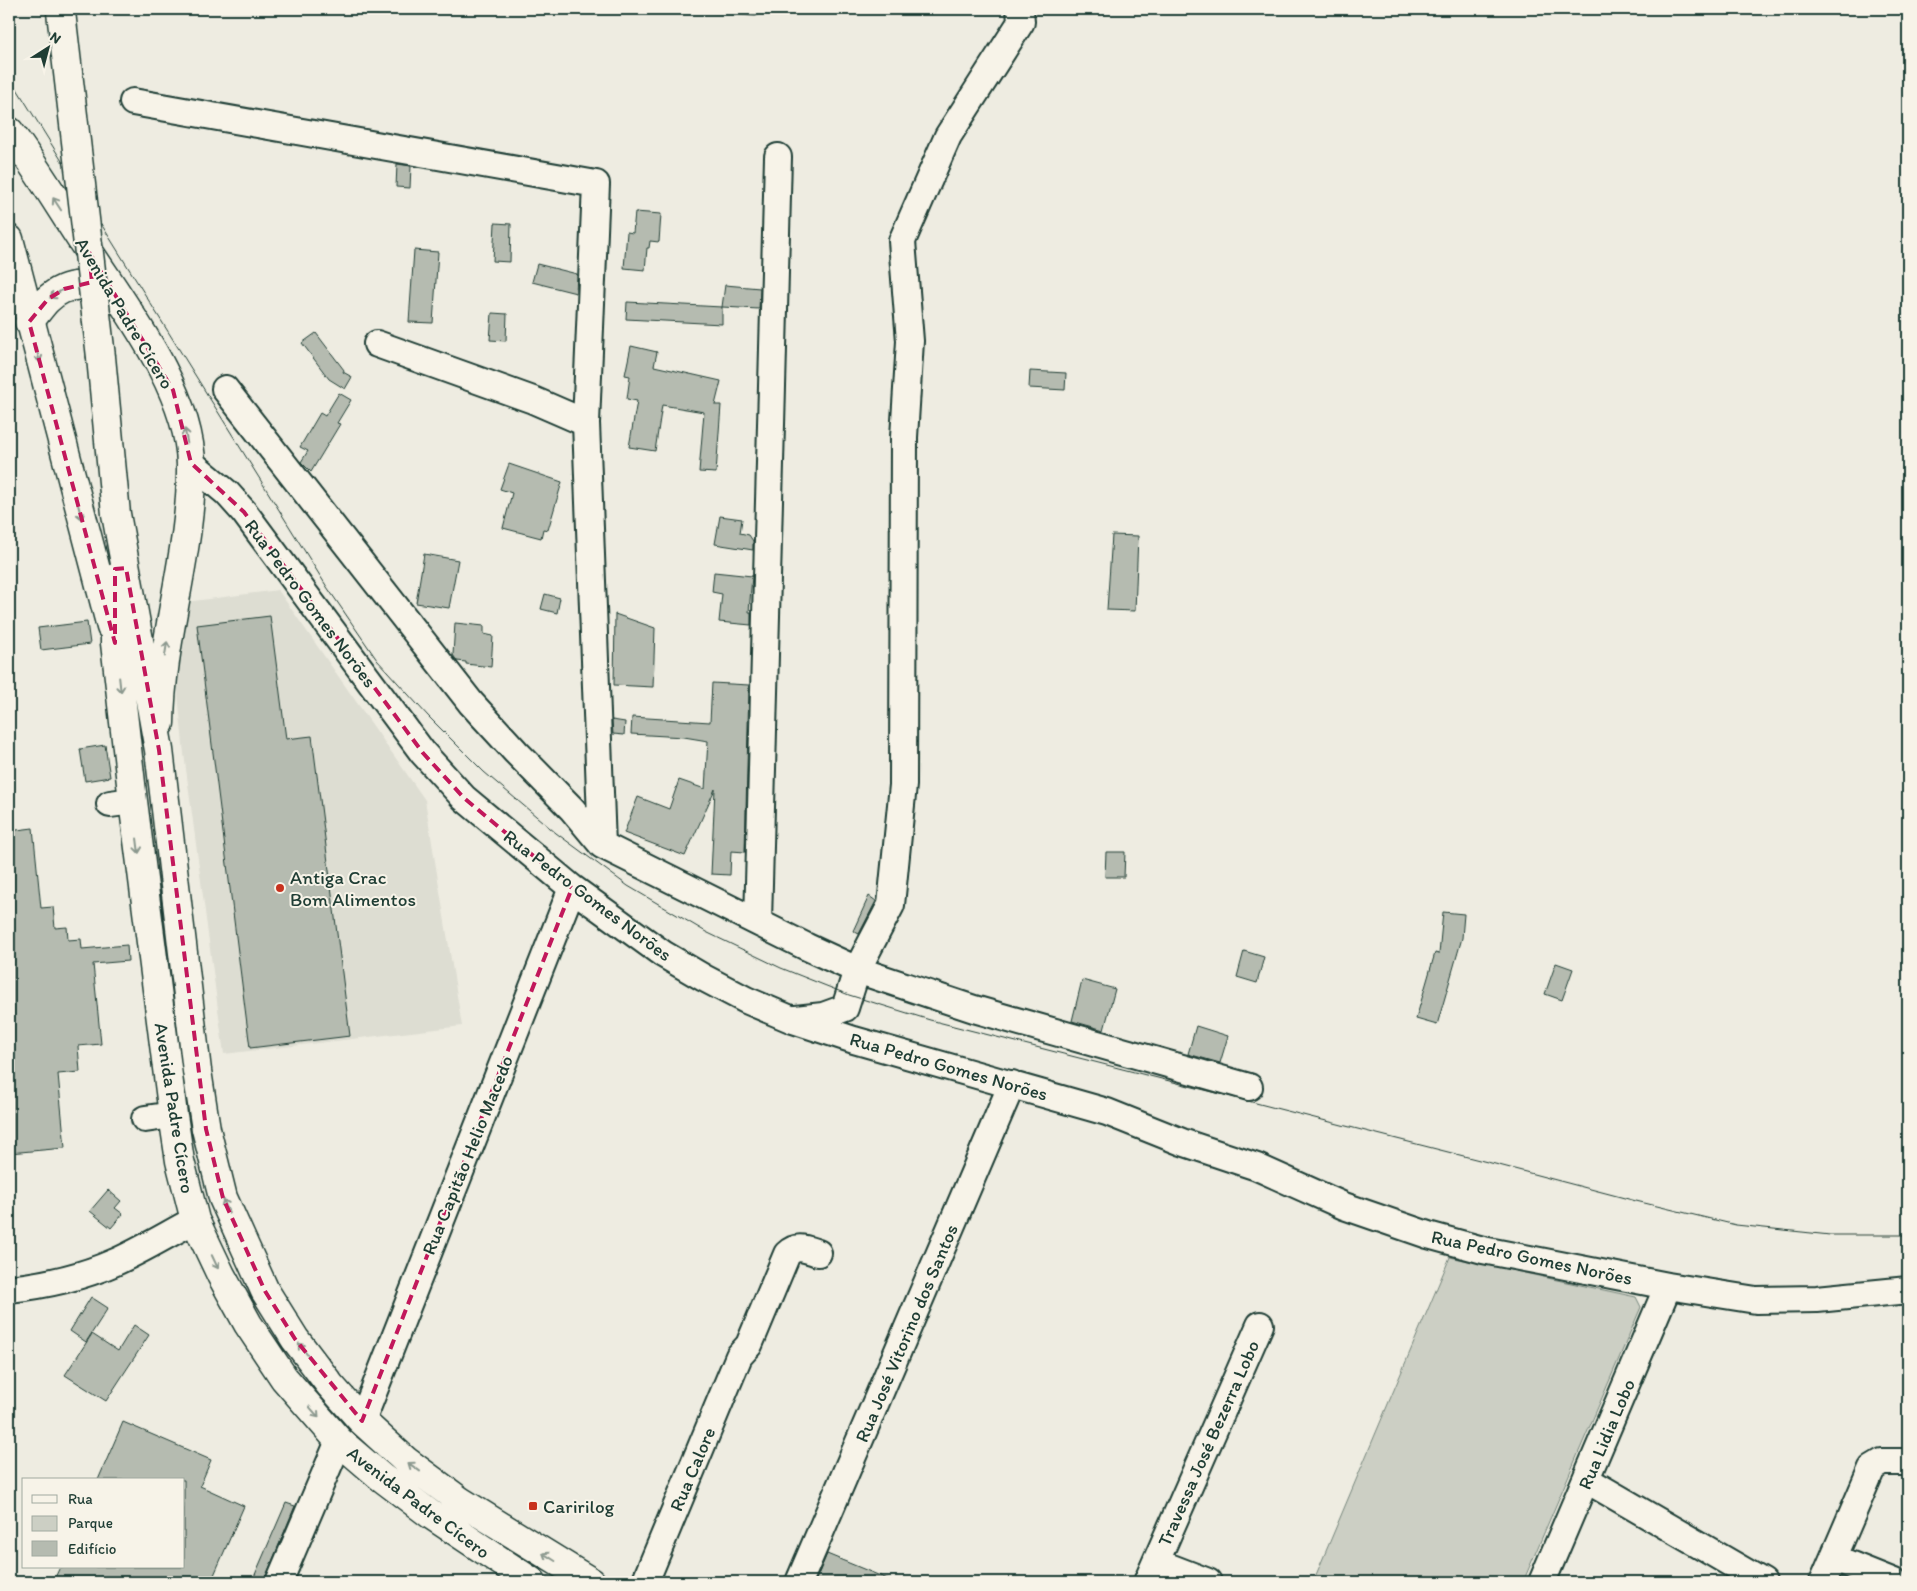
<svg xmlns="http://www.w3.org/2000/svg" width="1917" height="1591" font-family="Itim,sans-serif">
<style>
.built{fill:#ddddd2}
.green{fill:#cccfc4;stroke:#76867c}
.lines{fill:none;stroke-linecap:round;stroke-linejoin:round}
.stream{stroke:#6c7e74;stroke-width:5.5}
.building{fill:#b5bbb0;stroke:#1f3d34}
.minor-casing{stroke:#1f3d34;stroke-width:30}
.major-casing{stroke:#1f3d34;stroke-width:31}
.highway-casing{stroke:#1f3d34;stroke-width:31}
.minor{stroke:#f7f3e8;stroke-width:26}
.major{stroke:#f7f3e8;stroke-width:28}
.highway{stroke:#f7f3e8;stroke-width:28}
.tram{stroke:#1f3d34;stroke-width:1}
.highway-bridge-casing{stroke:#1f3d34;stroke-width:31;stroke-linecap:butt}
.highway-bridge{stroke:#f7f3e8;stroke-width:28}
.oneway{stroke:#8b988e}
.marked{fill:none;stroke:#c2185b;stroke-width:4;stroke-dasharray:10 6;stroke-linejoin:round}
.poi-dot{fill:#c8321e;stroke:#f7f3e8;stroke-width:2}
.labels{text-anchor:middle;stroke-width:4;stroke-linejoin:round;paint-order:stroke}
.street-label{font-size:19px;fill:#1f3d34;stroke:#f7f3e8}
.poi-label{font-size:19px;fill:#1f3d34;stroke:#f7f3e8;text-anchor:start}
</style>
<rect width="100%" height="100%" fill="#eeece1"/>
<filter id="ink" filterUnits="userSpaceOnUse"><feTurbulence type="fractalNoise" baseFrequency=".02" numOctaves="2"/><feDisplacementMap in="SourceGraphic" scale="10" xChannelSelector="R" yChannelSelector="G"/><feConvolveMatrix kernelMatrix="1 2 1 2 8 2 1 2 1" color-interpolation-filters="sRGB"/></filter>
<g filter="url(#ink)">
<!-- built -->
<path class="built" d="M 278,590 L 425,800 L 462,1026 L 224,1054 L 184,754 L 175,665 L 186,602 Z"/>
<!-- green -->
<path class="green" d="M 1450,1257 L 1636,1297 L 1641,1307 L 1523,1582 L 1313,1582 Z"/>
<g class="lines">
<!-- stream -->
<path class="stream" d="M 696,9 L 755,14 L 765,9"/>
</g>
<!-- building -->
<path class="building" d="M 397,164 L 411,166 L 410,188 L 396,187 Z
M 635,212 L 661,214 L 659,242 L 650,241 L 649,248 L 647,248 L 645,270 L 624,268 L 627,232 L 633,233 Z
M 495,223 L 511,224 L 510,262 L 493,261 Z
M 414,250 L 438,252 L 433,323 L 409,322 Z
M 537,264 L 577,274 L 576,293 L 532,282 Z
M 725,285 L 760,288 L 759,309 L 722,307 Z
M 627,302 L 722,307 L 722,324 L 626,319 Z
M 492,313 L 507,314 L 506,341 L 490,340 Z
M 316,333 L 344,370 L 343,372 L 352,377 L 345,389 L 329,379 L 302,343 Z
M 631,346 L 657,352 L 654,366 L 721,381 L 715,405 L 721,405 L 716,473 L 699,472 L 704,412 L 662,405 L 655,451 L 629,447 L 637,401 L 627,399 L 630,376 L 625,375 Z
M 1030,371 L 1066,373 L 1065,390 L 1029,388 Z
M 339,393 L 351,400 L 337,423 L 340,424 L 311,472 L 301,462 L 308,451 L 300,447 L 320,413 L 325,416 Z
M 509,464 L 562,482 L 548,530 L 543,529 L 541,538 L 503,528 L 512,493 L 500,489 Z
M 720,516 L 742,519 L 740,533 L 749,535 L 753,541 L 753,550 L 715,544 Z
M 1112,535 L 1138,536 L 1135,611 L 1107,610 Z
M 424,554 L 458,560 L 449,608 L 416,603 Z
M 714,572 L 752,576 L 749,612 L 751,612 L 751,625 L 719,622 L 722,594 L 712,592 Z
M 545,594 L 560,598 L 557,613 L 541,609 Z
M 615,614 L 655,628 L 653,687 L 614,685 Z
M 270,616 L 286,739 L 312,736 L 350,1036 L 250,1048 L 197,625 Z
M 87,622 L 90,644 L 41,650 L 38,628 Z
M 455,623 L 484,626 L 484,634 L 493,636 L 491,667 L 466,664 L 466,662 L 457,661 L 453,655 Z
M 712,683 L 749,685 L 745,852 L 731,851 L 730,875 L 711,874 L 715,789 L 685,856 L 624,833 L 638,797 L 669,809 L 679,780 L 705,789 L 708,741 L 684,737 L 631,734 L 632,717 L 710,722 Z
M 612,720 L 625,722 L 624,735 L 613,734 Z
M 105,745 L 110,777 L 85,781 L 80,749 Z
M 33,828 L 41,908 L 53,907 L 55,928 L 67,927 L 68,940 L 81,939 L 82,949 L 127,945 L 128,961 L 93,964 L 101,1044 L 78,1046 L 80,1072 L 58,1074 L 65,1148 L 9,1153 L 9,831 Z
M 1106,852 L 1125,852 L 1124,877 L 1105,877 Z
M 869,896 L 876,901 L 859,934 L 853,931 Z
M 1443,912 L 1464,914 L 1462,938 L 1437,1025 L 1416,1019 L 1435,953 L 1439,954 Z
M 1244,951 L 1264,957 L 1257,983 L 1237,977 Z
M 1556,963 L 1573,969 L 1562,1000 L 1545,994 Z
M 1082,980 L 1115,989 L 1104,1030 L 1072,1021 Z
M 1196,1026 L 1228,1036 L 1220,1063 L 1188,1054 Z
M 108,1190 L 121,1201 L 115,1208 L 123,1214 L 111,1228 L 90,1211 Z
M 91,1297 L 108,1308 L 86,1342 L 70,1331 Z
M 134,1325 L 149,1335 L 106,1401 L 65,1375 L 92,1334 L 118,1351 Z
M 123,1422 L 211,1460 L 200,1486 L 244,1506 L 211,1582 L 53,1582 L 60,1567 L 184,1567 L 184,1480 L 98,1480 Z
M 286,1503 L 295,1506 L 264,1581 L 254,1577 Z
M 827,1554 L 895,1582 L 815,1582 Z"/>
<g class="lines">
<!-- minor casing -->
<g class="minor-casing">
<path id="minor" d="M 133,102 L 596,184 L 586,423 L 602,845
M 377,344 L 533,400 L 586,423
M 225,389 L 471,703 L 516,752 L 572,809 L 602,845 L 807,947 L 857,970 L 974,1009 L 1249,1087
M 191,463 L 227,493 L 244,512 L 423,753 L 464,798 L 572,888 L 663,954 L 704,978 L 746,1000 L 793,1020 L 854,1040 L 1107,1112 L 1182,1142 L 1257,1167 L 1344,1206 L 1428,1235 L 1483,1250 L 1668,1286 L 1756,1300 L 1817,1299 L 1908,1290
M 110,804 L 133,801
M 758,922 L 778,157
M 796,1019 L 823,1016 L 845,1008 L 857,970 L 891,905 L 903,785 L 904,437 L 910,341 L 902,241 L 948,136 L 1021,22 L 1020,9
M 145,1119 L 173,1115
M 9,1289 C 45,1285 79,1278 113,1263 C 141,1251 168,1234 195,1220
M 362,1421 L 572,888
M 1587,1480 L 1763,1582
M 1834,1558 L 1894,1582
M 1156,1562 L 1208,1582
M 279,1582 L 339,1441
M 645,1582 L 739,1356 L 749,1345 L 787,1254 C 797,1244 806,1249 818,1253
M 799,1582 L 1012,1084
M 1147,1582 L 1260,1325
M 1542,1582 L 1668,1286
M 1823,1582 L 1872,1468 L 1882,1462 L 1908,1462"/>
</g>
<!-- major casing -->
<g class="major-casing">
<path id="major" d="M 9,131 C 36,167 59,206 84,244 C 123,305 190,390 191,465 C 192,552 161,636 160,723
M 9,239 L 111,627
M 29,322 C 35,315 41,306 47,300 C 67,281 92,281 112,299"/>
</g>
<!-- highway casing -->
<g class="highway-casing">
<path id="highway" d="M 101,357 L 116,514 L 159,750 L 197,1071 L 206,1129 L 223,1198 L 265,1291 L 295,1339 L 330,1385 L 362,1421 L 406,1461 L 460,1501 L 591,1582
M 115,578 L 115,643 L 133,801 L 173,1115 L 180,1161 L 195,1220 L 221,1275 L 248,1324 L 284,1378 L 339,1441 L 381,1477 L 430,1514 L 532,1582"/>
</g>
<!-- minor -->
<use href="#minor" class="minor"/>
<!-- major -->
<use href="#major" class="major"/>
<!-- highway -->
<use href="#highway" class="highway"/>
<!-- tram -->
<path class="tram" d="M 9,76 L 327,587 L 377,660 L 428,716 L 484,772 L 556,833 L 628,886 L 706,932 L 781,968 L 849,995 L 930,1020 L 1499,1165 L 1636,1201 L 1736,1225 L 1830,1235 L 1908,1235"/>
<!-- highway-bridge casing -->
<g class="highway-bridge-casing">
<path id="highway-bridge" d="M 61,12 L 101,357"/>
</g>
<!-- highway-bridge -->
<use href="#highway-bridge" class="highway-bridge"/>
</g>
<!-- one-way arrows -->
<defs><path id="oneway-shaft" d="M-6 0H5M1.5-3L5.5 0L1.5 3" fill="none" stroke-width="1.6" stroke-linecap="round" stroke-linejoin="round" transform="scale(1.25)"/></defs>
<g class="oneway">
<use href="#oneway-shaft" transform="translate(57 204) rotate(-123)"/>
<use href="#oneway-shaft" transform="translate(56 294) rotate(147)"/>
<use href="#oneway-shaft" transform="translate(38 355) rotate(75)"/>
<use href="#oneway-shaft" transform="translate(186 436) rotate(-100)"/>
<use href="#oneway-shaft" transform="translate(80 512) rotate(75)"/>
<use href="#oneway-shaft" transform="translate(166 649) rotate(-81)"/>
<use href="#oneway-shaft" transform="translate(120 685) rotate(84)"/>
<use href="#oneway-shaft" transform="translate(138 846) rotate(83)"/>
<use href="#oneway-shaft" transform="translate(226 1206) rotate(-114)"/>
<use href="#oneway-shaft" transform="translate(215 1262) rotate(65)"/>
<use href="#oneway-shaft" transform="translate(303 1349) rotate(-127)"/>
<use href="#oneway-shaft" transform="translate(314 1412) rotate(49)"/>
<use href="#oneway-shaft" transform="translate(414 1467) rotate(-144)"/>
<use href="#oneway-shaft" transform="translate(549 1557) rotate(-148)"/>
</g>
</g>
<!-- marked area -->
<path class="marked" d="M 89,252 L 173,390 L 191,463 L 244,512 L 423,753 L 464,798 L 572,888 L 362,1421 L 295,1339 L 265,1291 L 223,1198 L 206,1129 L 159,750 L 126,568 L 115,569 L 115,643 L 29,322 L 48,299 L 64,289 L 92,282 Z"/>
<!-- markers -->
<g class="poi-dot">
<circle cx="280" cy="888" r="5"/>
<rect x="528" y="1501" width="10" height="10" rx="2.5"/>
</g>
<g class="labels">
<!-- street labels -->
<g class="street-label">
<text transform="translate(125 313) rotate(59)" y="7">Avenida Padre Cícero</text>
<text transform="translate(311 603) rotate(53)" y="7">Rua Pedro Gomes Norões</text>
<text transform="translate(588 895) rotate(37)" y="7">Rua Pedro Gomes Norões</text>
<text transform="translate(949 1066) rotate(16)" y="7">Rua Pedro Gomes Norões</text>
<text transform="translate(175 1108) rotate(81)" y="7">Avenida Padre Cícero</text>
<text transform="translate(467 1155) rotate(-68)" y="7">Rua Capitão Helio Macedo</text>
<text transform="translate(1532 1257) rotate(12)" y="7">Rua Pedro Gomes Norões</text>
<text transform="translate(906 1333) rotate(-67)" y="7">Rua José Vitorino dos Santos</text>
<text transform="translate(1606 1434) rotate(-67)" y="7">Rua Lidia Lobo</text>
<text transform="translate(1208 1443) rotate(-66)" y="7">Travessa José Bezerra Lobo</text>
<text transform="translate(692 1469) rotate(-67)" y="7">Rua Calore</text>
<text transform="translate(419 1502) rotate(37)" y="7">Avenida Padre Cícero</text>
</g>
<!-- poi labels -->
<g class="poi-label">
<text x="290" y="884">Antiga Crac<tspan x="290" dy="22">Bom Alimentos</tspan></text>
<text x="543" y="1513">Caririlog</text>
</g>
</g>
<!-- margin -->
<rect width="1917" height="1591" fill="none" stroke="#f7f3e8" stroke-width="30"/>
<rect x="15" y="15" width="1887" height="1561" fill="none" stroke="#1f3d34" stroke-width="2" filter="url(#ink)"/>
<!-- legend -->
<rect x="22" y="1478" width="162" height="90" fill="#f7f3e8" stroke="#a1aaa0"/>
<rect x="32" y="1495" width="25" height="8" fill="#f7f3e8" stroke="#a1aaa0"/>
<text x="68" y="1504" font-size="15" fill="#1f3d34">Rua</text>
<rect x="32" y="1516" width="25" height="15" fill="#cccfc4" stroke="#a1aaa0"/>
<text x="68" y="1528" font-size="15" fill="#1f3d34">Parque</text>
<rect x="32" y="1541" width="25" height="15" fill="#b5bbb0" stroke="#a1aaa0"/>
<text x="68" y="1554" font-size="15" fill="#1f3d34">Edifício</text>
<!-- north arrow -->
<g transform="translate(48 48) rotate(36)" stroke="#f7f3e8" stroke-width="4" paint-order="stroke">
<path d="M0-4L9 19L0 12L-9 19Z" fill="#1f3d34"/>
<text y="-8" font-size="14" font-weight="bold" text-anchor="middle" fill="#1f3d34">N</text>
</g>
</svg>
